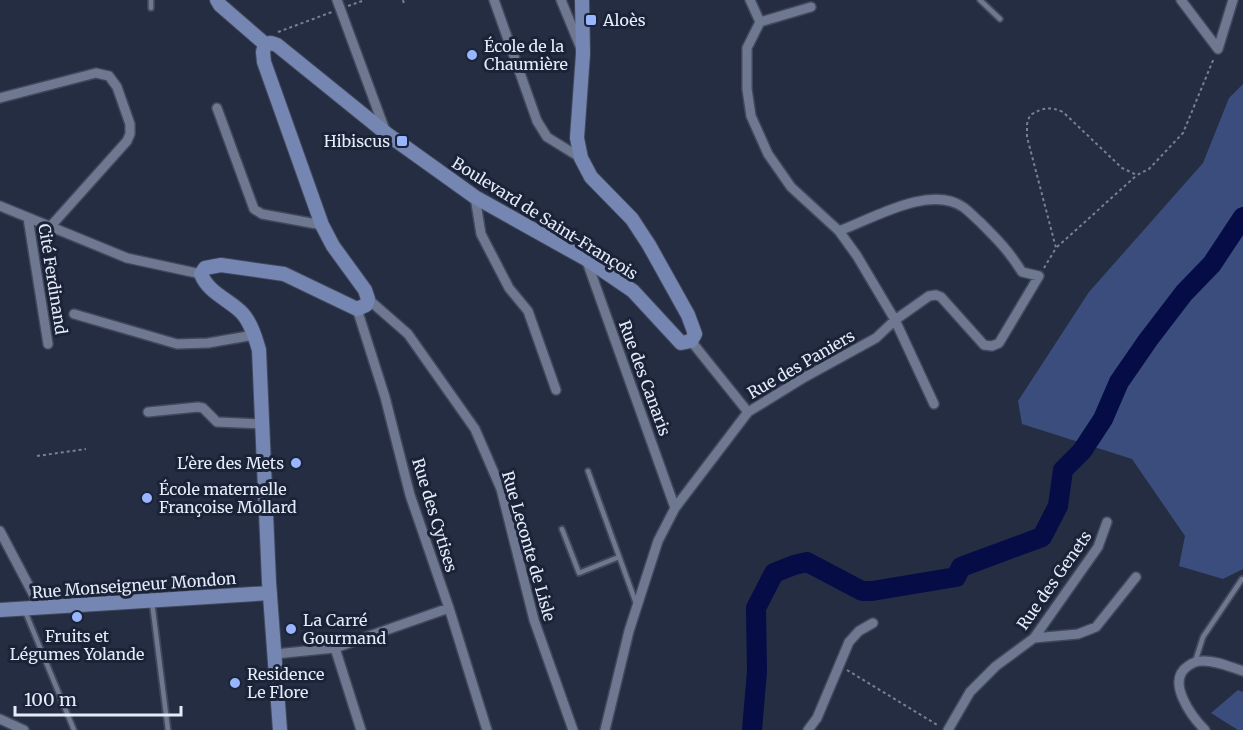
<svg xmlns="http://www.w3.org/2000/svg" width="1243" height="730" font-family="Merriweather,serif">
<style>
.green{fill:#3b4d7c}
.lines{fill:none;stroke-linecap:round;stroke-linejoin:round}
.river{stroke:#050c46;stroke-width:20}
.lane-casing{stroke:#41485b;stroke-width:8}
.street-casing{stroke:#41485b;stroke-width:12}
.secondary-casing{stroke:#41485b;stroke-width:16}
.path{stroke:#788092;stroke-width:2;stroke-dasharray:3 3;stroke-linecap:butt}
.lane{stroke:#6e7891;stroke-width:4.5}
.street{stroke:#6e7891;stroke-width:9}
.secondary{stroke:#7586b2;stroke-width:14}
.poi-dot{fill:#99b5fd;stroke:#1b2338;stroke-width:2}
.labels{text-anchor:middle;stroke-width:6;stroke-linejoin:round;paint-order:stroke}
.poi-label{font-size:16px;fill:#e4ebf9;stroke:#1b2338;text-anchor:start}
.street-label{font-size:16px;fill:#e4ebf9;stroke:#1b2338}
</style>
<rect width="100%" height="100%" fill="#252d43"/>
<!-- green -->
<path class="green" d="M 1243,84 L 1243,569 L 1223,579 L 1179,566 L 1185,536 L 1132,459 L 1022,424 L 1018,401 L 1089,292 L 1203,163 L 1229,98 Z
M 1238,690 L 1243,692 L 1243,730 L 1238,730 L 1211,713 Z"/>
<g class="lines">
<!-- river -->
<path class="river" d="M 752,730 L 757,671 L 756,608 L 774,573 L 794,565 L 807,562 L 862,591 L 872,591 L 956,577 L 961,567 L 1042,537 L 1058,506 L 1063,470 L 1082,451 L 1103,419 L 1119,382 L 1148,340 L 1184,293 L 1212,264 L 1243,217"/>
<!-- lane casing -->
<g class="lane-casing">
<path id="lane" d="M 151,0 L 151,8
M 980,0 L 1000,19
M 588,471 L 636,603
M 562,529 L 579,573 L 619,557
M 152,602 L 168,730
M 25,611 L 74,730
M 1195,662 L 1203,637 L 1242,579"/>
</g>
<!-- street casing -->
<g class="street-casing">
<path id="street" d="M 337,0 L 385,130
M 494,0 L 537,121 L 547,137 L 581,158
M 561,0 L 580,46
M 750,0 L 760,22 L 747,48 L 747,89 L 751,116 L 768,154 L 791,187 L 839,231 L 857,256 L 895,320 L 934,404
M 1181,0 L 1218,49
M 760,22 L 811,7
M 1218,49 L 1233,0
M 0,98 L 96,73 L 109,76 L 117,87 L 130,124 L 130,134 L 127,141 L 50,227
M 217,108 L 254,209 L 262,214 L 322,225
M 475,197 L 481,234 L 509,288 L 528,311 L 556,390
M 0,206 L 127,258 L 201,274
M 28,218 L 48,344
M 586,259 L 675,508
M 368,299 L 408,334 L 475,429 L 501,489 L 534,620 L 573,730
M 357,309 L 385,397 L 410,495 L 449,608 L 487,730
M 74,314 L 177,344 L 208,343 L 254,335
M 691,341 L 748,412
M 148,412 L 198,407 L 203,408 L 217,422 L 262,424
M 0,531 L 40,607
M 1034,638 L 1078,634 L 1096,627 L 1136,577
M 335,648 L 361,730
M 275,654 L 335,648 L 449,608
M 0,719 L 24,730
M 605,730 L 629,631 L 658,541 L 675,508 L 729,437 L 748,412 L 805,377 L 876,338 L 895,320 L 929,296 L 936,295 L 941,297 L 984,345 L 992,346 L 999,343 L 1039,276 L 1022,272 C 1009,251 997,239 980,222 C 974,217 969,211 963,207 C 930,184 872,219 839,231
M 808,730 L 817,718 L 849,642 L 859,631 L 873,623
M 948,730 L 970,692 L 996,666 L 1034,638 L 1098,547 L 1107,522
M 1205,730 C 1192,717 1165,681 1188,666 C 1192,663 1197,661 1202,661 C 1215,660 1230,667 1243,671"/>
</g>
<!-- secondary casing -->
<g class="secondary-casing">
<path id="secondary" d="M 217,0 L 220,5 L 265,44
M 0,610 L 270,593
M 280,730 L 269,582 L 259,350 C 255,336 250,320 240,311 C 226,298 208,292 201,274 L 205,268 L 221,265 L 284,274 L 357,309 L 366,305 L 368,299 L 365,290 L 333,246 L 322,225 L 264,62 L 263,52 L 265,44 L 271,43 L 277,45 L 387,134 L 475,197 L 586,259 L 633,291 L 681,343 L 691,341 L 695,334 L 688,315 L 649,245 L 632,219 L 591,177 L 581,158 L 577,138 L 583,54 L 582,0"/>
</g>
<!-- path -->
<path class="path" d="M 403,0 L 404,4
M 348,6 L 365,0
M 278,32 L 332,12
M 1057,247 L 1137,175
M 1044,268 L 1056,248 L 1027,137 L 1027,124 L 1030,115 C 1043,108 1049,106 1063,112 L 1122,168 L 1137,175 L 1149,169 L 1183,133 L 1214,58
M 37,456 L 86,449
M 847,670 L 939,726"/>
<!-- lane -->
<use href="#lane" class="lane"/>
<!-- street -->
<use href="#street" class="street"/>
<!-- secondary -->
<use href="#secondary" class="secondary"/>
</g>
<!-- markers -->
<g class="poi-dot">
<rect x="585" y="14" width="12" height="12" rx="3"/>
<circle cx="472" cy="55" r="6"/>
<rect x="396" y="135" width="12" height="12" rx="3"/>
<circle cx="296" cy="463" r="6"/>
<circle cx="147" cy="498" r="6"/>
<circle cx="77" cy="617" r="6"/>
<circle cx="291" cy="629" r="6"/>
<circle cx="235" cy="683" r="6"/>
</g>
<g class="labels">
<!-- poi labels -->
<g class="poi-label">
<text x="603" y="26">Aloès</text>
<text x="484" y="52">École de la<tspan x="484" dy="18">Chaumière</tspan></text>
<text x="390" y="147" text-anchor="end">Hibiscus</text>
<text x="284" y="469" text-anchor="end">L'ère des Mets</text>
<text x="159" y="495">École maternelle<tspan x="159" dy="18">Françoise Mollard</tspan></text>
<text x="303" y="626">La Carré<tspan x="303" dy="18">Gourmand</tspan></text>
<text x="77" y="642" text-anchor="middle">Fruits et<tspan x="77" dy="18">Légumes Yolande</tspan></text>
<text x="247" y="680">Residence<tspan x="247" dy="18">Le Flore</tspan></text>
</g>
<!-- street labels -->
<g class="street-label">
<text transform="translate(545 218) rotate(32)" y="6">Boulevard de Saint-François</text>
<text transform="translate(53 279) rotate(81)" y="6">Cité Ferdinand</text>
<text transform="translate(801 364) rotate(-30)" y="6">Rue des Paniers</text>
<text transform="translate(645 378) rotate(70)" y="6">Rue des Canaris</text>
<text transform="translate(435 515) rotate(73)" y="6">Rue des Cytises</text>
<text transform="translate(529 546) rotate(74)" y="6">Rue Leconte de Lisle</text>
<text transform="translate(1054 580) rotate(-55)" y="6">Rue des Genets</text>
<text transform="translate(134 585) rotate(-4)" y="6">Rue Monseigneur Mondon</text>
</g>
</g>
<!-- scale -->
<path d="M15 706v9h166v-9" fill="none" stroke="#e4ebf9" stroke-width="3"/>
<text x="24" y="706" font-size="18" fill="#e4ebf9" stroke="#1b2338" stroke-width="4.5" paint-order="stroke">100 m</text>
</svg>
